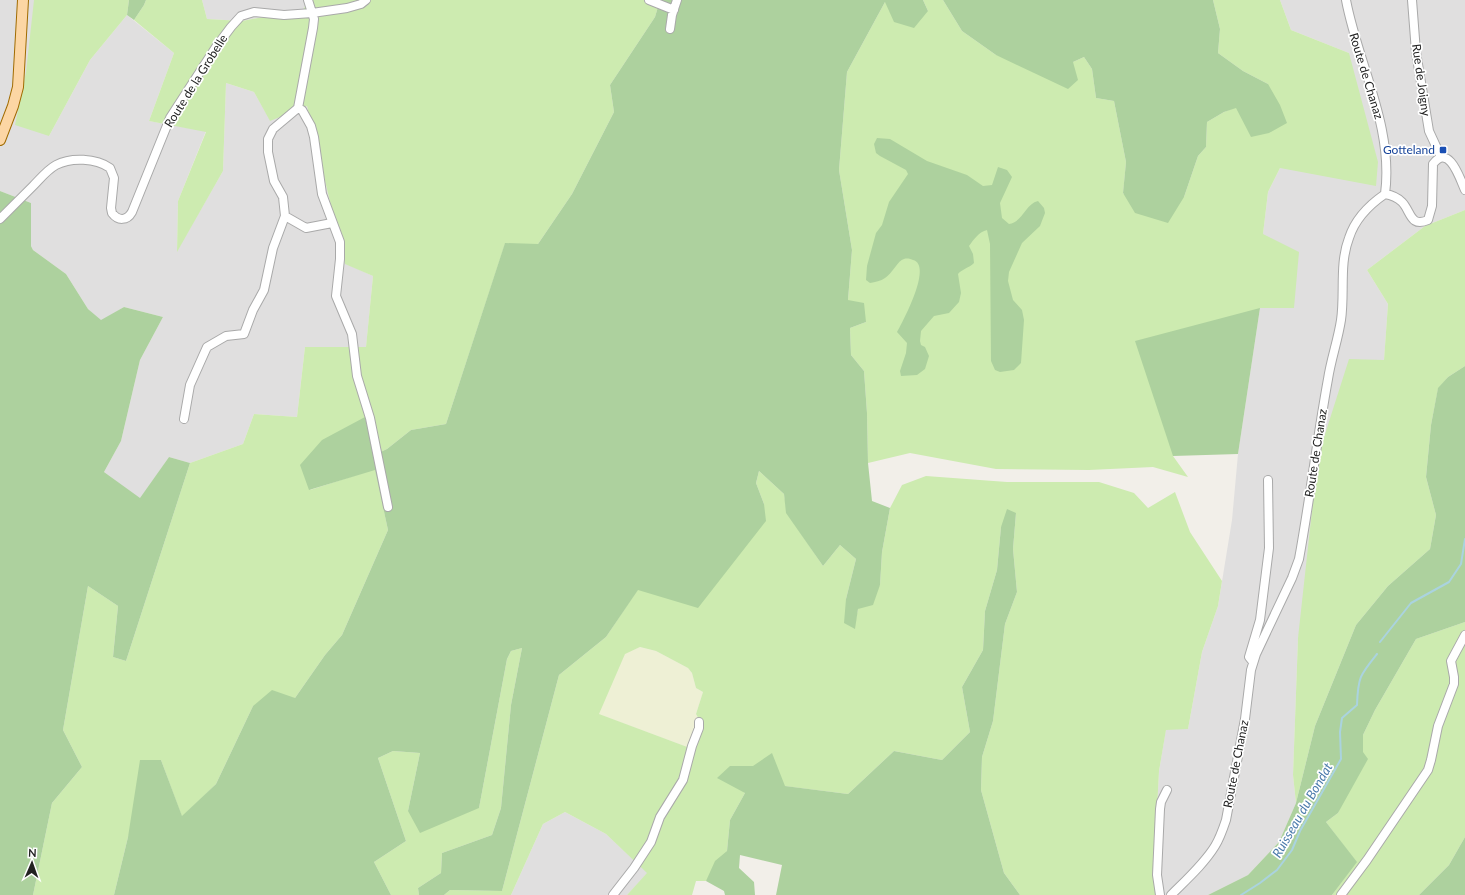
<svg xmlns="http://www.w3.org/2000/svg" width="1465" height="895" font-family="Lato,sans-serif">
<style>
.residential{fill:#e0dfdf}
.farmland{fill:#eef0d5}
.grass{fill:#cdebb0;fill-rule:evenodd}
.forest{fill:#add19e}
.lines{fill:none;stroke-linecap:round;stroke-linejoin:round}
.stream{stroke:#aad3df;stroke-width:2}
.minor-casing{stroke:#a9a9a9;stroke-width:10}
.major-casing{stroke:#a06b00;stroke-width:12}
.minor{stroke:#fff;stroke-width:8}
.major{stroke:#fcd6a4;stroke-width:10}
.transit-dot{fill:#1a4fb4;stroke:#fff;stroke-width:1.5}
.labels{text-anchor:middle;stroke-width:3.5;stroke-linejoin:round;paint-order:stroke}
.street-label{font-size:12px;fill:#222;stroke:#fff}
.transit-label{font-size:12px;fill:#164399;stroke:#fff;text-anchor:end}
.water-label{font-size:13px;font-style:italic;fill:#4a7aab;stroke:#fff}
</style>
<rect width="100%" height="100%" fill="#f2efe9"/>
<!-- residential -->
<path class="residential" d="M 0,0 L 42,0 L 49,136 L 90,60 L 127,15 L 174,53 L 149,121 L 206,131 L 178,201 L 177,251 L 223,171 L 226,83 L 254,92 L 270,120 L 307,106 L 345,263 L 373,276 L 366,348 L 305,347 L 297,417 L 254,414 L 243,444 L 190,463 L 169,457 L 140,499 L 104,472 L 121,441 L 140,360 L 163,317 L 124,307 L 101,321 L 88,309 L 66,274 L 33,250 L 31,246 L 31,203 L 0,191 Z
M 202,0 L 304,0 L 305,6 L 302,13 L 279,14 L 242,21 L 207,19 Z
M 1280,0 L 1465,0 L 1465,210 L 1425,226 L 1367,270 L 1388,304 L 1384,361 L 1298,638 L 1293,775 L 1296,803 L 1279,842 L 1248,875 L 1208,895 L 1158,895 L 1154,869 L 1159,771 L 1166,729 L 1188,729 L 1202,652 L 1218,606 L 1232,520 L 1238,454 L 1260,308 L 1294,308 L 1263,234 L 1268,192 L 1280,168 L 1349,53 L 1291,30 Z
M 565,812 L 606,834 L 648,873 L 627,895 L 511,895 L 543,824 Z"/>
<!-- farmland -->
<path class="farmland" d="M 640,647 L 656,651 L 688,668 L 692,673 L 696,688 L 703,692 L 696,714 L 700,721 L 690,748 L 598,714 L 625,653 Z"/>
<!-- grass -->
<path class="grass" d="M 34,0 L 129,0 L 127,15 L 90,60 L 49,136 L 15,125 L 26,72 Z
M 146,0 L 202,0 L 207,19 L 242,21 L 279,14 L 302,13 L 305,6 L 304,0 L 660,0 L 655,17 L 610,85 L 614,112 L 572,194 L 538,244 L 505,244 L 446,424 L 411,430 L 387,449 L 374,455 L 365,418 L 310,490 L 375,469 L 388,530 L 342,635 L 325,655 L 295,698 L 253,706 L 216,784 L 182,817 L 161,760 L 128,837 L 114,895 L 33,895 L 52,803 L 82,767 L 63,730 L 88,586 L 118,606 L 113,657 L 126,661 L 190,463 L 243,444 L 254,414 L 297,417 L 305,347 L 366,347 L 373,276 L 345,264 L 307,106 L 270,121 L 254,92 L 226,83 L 223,171 L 177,252 L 178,201 L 206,132 L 149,121 L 174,53 L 134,20 L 144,5 Z
M 923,0 L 943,0 L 962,31 L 996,55 L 1073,62 L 1084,57 L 1092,69 L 1096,98 L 1114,101 L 1126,162 L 1123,194 L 1184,197 L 1198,156 L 1206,147 L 1207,122 L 1224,112 L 1236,107 L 1268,84 L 1243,71 L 1218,53 L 1220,29 L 1213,0 L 1280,0 L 1291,30 L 1349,53 L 1378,162 L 1376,186 L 1280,168 L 1268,192 L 1263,234 L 1299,252 L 1294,308 L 1260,308 L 1173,456 L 1188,477 L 1153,467 L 1089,470 L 996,469 L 910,453 L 868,463 L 867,413 L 864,371 L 851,355 L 850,328 L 866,322 L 848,300 L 852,250 L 839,170 L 847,72 L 885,2 L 928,11 Z
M 1465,210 L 1465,366 L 1448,377 L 1438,389 L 1431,425 L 1426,477 L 1436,515 L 1430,549 L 1388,586 L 1356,625 L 1315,726 L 1296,803 L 1293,775 L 1298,638 L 1318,456 L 1349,359 L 1384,360 L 1388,304 L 1367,270 L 1425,226 Z
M 759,471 L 784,494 L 787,513 L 823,566 L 840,545 L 856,559 L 846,599 L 854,628 L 858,609 L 880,585 L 882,552 L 890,508 L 902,485 L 926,476 L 1007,482 L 1099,482 L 1134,493 L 1148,508 L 1175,492 L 1190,532 L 1222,581 L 1218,606 L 1202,652 L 1188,729 L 1166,730 L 1159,771 L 1154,869 L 1158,895 L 1020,895 L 1004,873 L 981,790 L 982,757 L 993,721 L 1005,624 L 1017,592 L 1013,549 L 1016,513 L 1001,527 L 997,570 L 985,611 L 983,650 L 962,687 L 970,732 L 942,760 L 894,751 L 848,794 L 784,786 L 753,766 L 730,766 L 745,793 L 730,820 L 727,851 L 720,866 L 706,881 L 696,881 L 692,895 L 627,895 L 647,873 L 606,834 L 565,812 L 543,824 L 511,895 L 444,895 L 450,890 L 502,891 L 559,675 L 606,637 L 638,589 L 764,504 L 756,483 ZM 640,647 L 656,651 L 688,668 L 692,673 L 696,688 L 703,692 L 696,714 L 700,721 L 690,748 L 599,714 L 625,654 Z
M 1465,622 L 1465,837 L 1449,865 L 1419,895 L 1332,895 L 1356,862 L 1326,822 L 1338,813 L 1363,752 L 1363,735 L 1375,710 L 1416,639 Z
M 522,648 L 511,705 L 501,808 L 492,835 L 442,853 L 441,873 L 418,888 L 419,895 L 391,895 L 374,862 L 406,841 L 378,758 L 393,751 L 420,753 L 408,811 L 479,808 L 507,659 L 511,651 Z"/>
<!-- forest -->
<path class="forest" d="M 129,0 L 146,0 L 144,5 L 134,20 L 127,15 Z
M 660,0 L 923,0 L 928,11 L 914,28 L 894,22 L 885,2 L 847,72 L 839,170 L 852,250 L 848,300 L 864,303 L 866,322 L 850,328 L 851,355 L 864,371 L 867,413 L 868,463 L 872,501 L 890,508 L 882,552 L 880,585 L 873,605 L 858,609 L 855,629 L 844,623 L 846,599 L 856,559 L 840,545 L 823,566 L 786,513 L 784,494 L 759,471 L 756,483 L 764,504 L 766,521 L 698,608 L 638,590 L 606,637 L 559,675 L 502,891 L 450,890 L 444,895 L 419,895 L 418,888 L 441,873 L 442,853 L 492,835 L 501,808 L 511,705 L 522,648 L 511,651 L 507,659 L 479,808 L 420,833 L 408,811 L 420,753 L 393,751 L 378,758 L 406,841 L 374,862 L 391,895 L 114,895 L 128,837 L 140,760 L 161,760 L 182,816 L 216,784 L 253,706 L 272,690 L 295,698 L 325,655 L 342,635 L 388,530 L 375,470 L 309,490 L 300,465 L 322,440 L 365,417 L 374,455 L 387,449 L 411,430 L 446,424 L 505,243 L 538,244 L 572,194 L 614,112 L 610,85 L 655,17 Z
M 943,0 L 1213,0 L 1220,29 L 1218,53 L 1243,71 L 1268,84 L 1280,105 L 1287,123 L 1269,133 L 1251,137 L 1236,108 L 1224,112 L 1207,122 L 1206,147 L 1198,156 L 1184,197 L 1168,223 L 1135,213 L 1123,193 L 1126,162 L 1114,101 L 1096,98 L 1092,69 L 1084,57 L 1073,62 L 1078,80 L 1068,89 L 996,55 L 962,31 Z
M 877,138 L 890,139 L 927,161 L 967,175 L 983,186 L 992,185 L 998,167 L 1007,170 L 1012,177 L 1000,203 L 1002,218 L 1009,224 C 1023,222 1025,204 1038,201 L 1044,208 L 1045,213 L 1040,226 L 1022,243 L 1009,272 L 1008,281 L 1013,300 L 1022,310 L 1024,320 L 1021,363 L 1014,370 L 1000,372 L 995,370 L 991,361 L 990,244 L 987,230 C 979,232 974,239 969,246 L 973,254 L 974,263 C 969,268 962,269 958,274 L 961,293 L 959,302 L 949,313 L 934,316 L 921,331 L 920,341 L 921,345 L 925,347 L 929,356 L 925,369 L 917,375 L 901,376 L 900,371 L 906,353 L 907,343 L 897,332 C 903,321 933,265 913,260 C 911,259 907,258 904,259 C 898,260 892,274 885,278 C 881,281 875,282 870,283 L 866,280 L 867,266 L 876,233 L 882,225 L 889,202 L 908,174 L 906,170 L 880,156 L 876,153 L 874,144 Z
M 0,191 L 31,203 L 31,246 L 33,250 L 66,274 L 88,309 L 101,320 L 124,307 L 163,317 L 140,360 L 121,441 L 104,472 L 140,498 L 169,457 L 190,463 L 126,661 L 113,657 L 118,606 L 88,586 L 63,730 L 82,767 L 52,803 L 33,895 L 0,895 Z
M 1260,308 L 1238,454 L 1173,456 L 1135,341 Z
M 1465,366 L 1465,622 L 1416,639 L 1375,710 L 1363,735 L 1363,752 L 1368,759 L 1338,813 L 1326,822 L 1357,862 L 1332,895 L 1208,895 L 1248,875 L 1279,842 L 1296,803 L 1315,726 L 1356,625 L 1388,586 L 1430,549 L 1436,515 L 1426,477 L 1431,425 L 1438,388 L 1448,377 Z
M 1007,509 L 1016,513 L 1013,549 L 1017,592 L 1005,624 L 993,721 L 982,757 L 981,790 L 1004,873 L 1020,895 L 776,895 L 782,865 L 740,855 L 739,868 L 754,882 L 755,895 L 725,895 L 724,891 L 706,881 L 715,861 L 727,851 L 730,820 L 745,793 L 717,778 L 730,766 L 753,766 L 772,753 L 785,786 L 848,794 L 894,751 L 942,760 L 970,732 L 962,687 L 983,650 L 985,611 L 997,570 L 1001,527 Z
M 1465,837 L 1465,895 L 1419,895 L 1449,865 Z"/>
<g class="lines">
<!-- stream -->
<path class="stream" d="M 1380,642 L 1411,603 L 1449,582 L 1461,564 L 1465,539
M 1241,895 L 1260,883 L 1277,870 L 1292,850 L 1300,831 L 1341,759 L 1340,732 L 1342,718 L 1357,705 C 1358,677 1360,675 1377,654"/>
<!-- minor casing -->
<g class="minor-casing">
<path id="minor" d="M 649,0 L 674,10
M 1412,0 L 1416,52 L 1429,131 L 1441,157
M 670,29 L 672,15 L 677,0
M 298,108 L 302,110 L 311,126 L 314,137 L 322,194 L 340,242 L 340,259 L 336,296 L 352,334 L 357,376 L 370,418 L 388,507
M 1385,194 C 1391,195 1397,197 1402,202 C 1411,211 1410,228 1428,220 L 1432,206 L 1433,164 C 1449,143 1460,179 1465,190
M 285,216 L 306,228 L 332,223
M 0,219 C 11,208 22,197 33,186 C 40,179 47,170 56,165 C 71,157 96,158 110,168 L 114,178 L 111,208 L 112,213 C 118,221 127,221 132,212 L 170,118 L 216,47 L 231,27 L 241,16 L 254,12 L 284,15 L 312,13 L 347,8 L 361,4 L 366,0
M 184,419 L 190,385 L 207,347 L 226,336 L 244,334 L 253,310 L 264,290 L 273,248 L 285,216 L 283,197 L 274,181 L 268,152 L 268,139 L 273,129 L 298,108 L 313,28 L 314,19 L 308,0
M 1253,662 L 1249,657 L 1260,620 L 1269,548 L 1268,480
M 613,895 L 634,868 L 651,842 L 660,817 L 683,780 L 692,746 L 699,728 L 699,722
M 1160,895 L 1157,875 L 1160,809 L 1161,802 L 1167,790
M 1171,895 C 1186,880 1204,864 1215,846 C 1220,838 1223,829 1226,820 L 1245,719 L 1251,670 L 1256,654 L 1292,578 L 1299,559 C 1310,499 1317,439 1328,379 C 1331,359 1338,340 1341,320 C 1345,293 1339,264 1349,238 C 1355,219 1369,205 1385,194 C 1394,127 1358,64 1346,0
M 1341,895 L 1367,860 L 1428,770 L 1431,760 L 1438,726 L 1454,684 L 1454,677 L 1451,661 L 1465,635"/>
</g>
<!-- major casing -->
<g class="major-casing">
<path id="major" d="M 0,140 L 13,106 L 18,87 L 23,0"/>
</g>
<!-- minor -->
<use href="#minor" class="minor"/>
<!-- major -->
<use href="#major" class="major"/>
</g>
<!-- markers -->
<rect class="transit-dot" x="1439" y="146" width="8" height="8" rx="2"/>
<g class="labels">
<!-- street labels -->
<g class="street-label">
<text transform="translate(1366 76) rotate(73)" y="4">Route de Chanaz</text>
<text transform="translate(1421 80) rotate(82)" y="4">Rue de Joigny</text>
<text transform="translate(196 81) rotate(-58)" y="4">Route de la Grobelle</text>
<text transform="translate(1316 453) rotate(-81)" y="4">Route de Chanaz</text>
<text transform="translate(1236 764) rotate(-79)" y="4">Route de Chanaz</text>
</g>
<!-- transit labels -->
<g class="transit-label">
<text x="1435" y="154">Gotteland</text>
</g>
<!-- water labels -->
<g class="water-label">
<text transform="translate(1302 810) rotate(-60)" y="5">Ruisseau du Bondat</text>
</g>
</g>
<!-- north arrow -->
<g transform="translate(32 863) rotate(2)" stroke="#ffffff" stroke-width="3" paint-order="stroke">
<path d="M0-3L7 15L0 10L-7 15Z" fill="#222222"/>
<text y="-6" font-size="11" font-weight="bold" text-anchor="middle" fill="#222222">N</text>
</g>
</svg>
